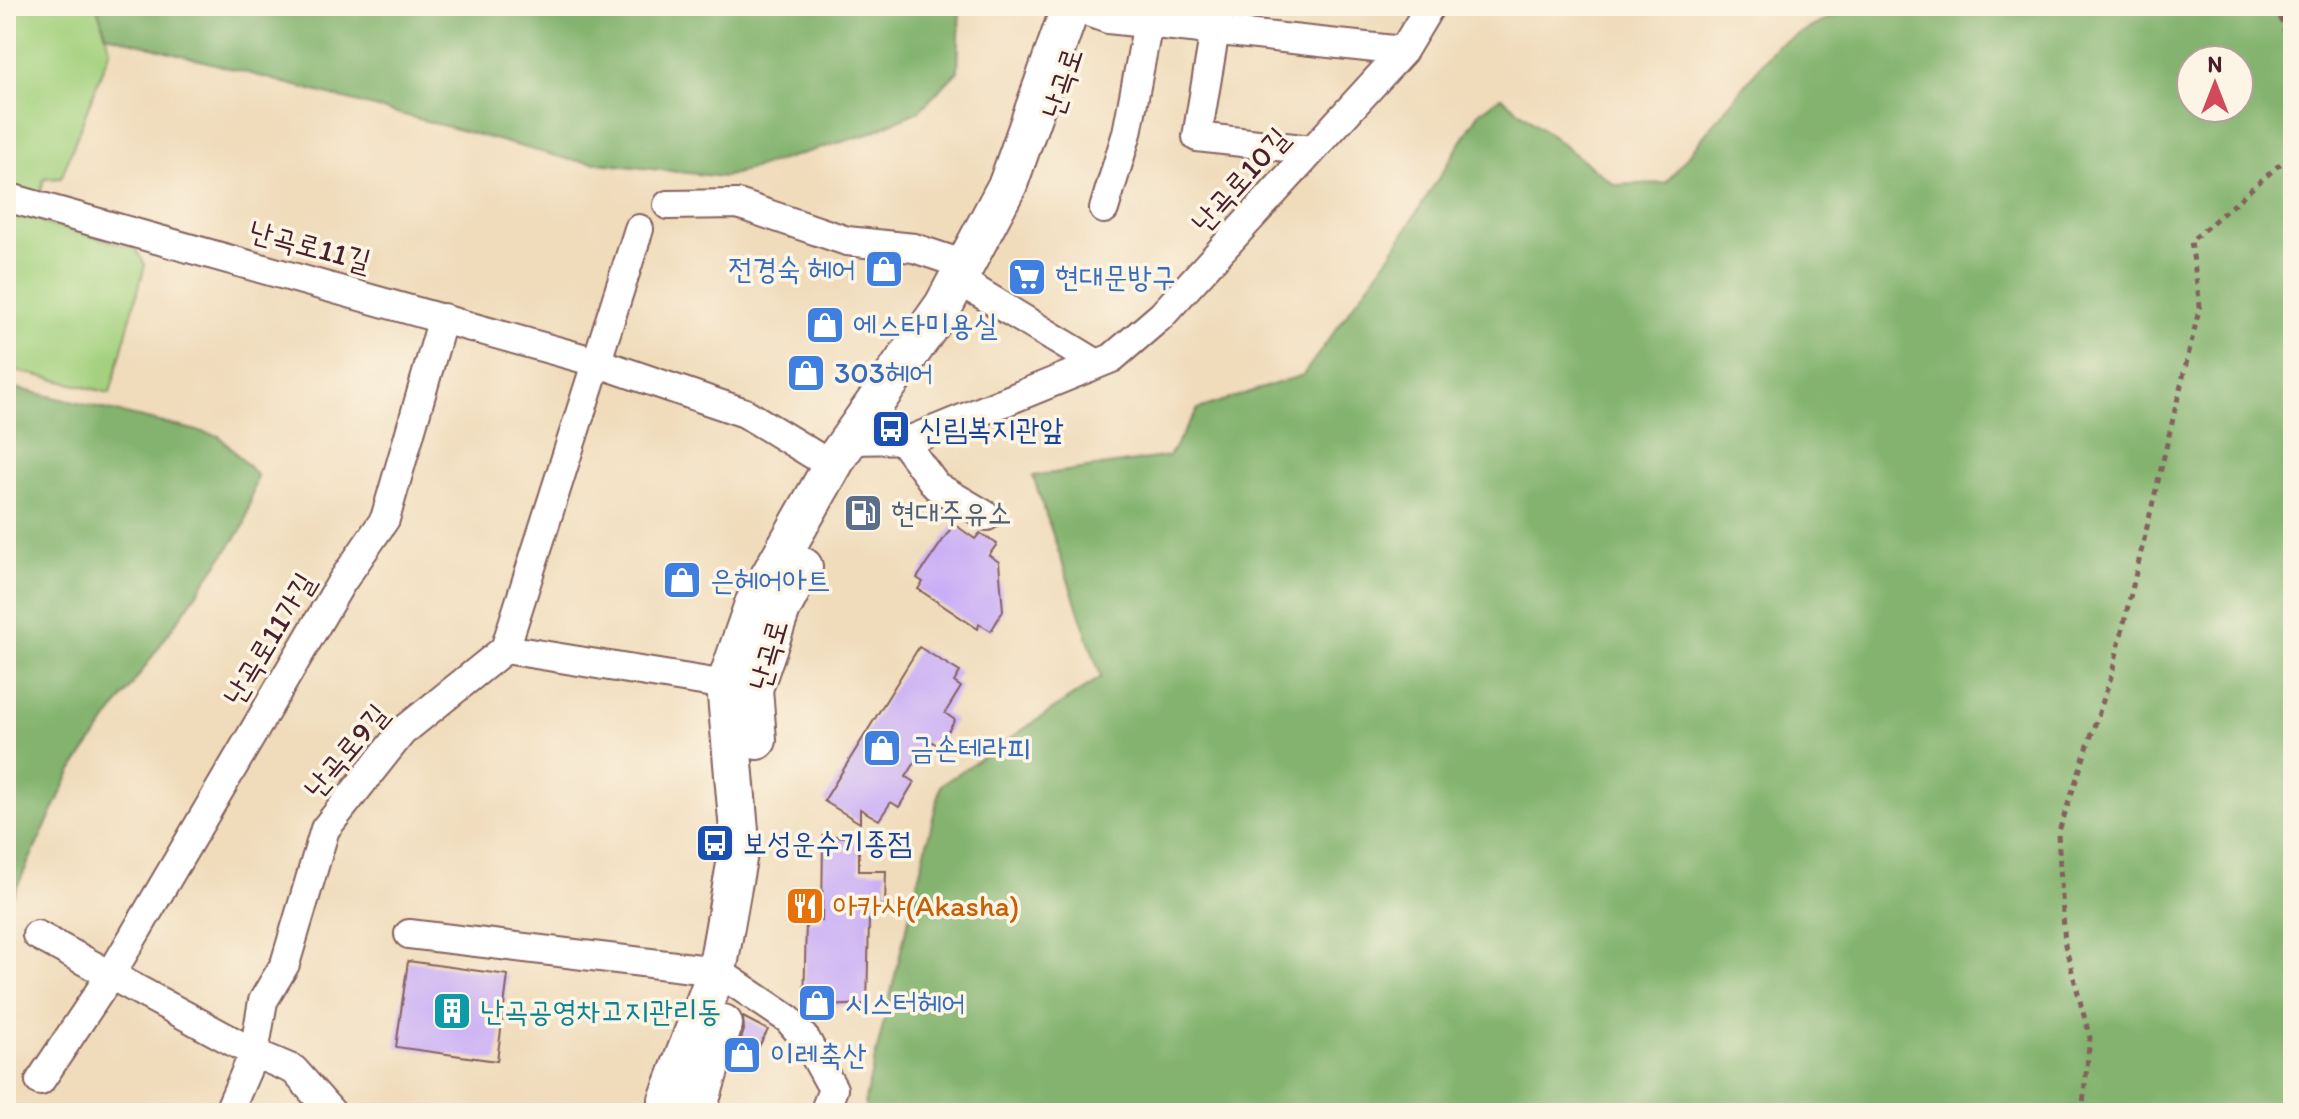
<svg xmlns="http://www.w3.org/2000/svg" width="2299" height="1119" font-family="Itim,'Poor Story',sans-serif">
<style>
.green{fill:#a4d17f;stroke:#777855;stroke-width:2}
.forest{fill:#83b36e;stroke:#66694c;stroke-width:2;fill-rule:evenodd}
.building{fill:#c9adf6}
.lines{fill:none;stroke-linecap:round;stroke-linejoin:round}
.minor-casing{stroke:#84615d;stroke-width:32}
.secondary-casing{stroke:#84615d;stroke-width:42}
.path{stroke:#84615d;stroke-width:5;stroke-dasharray:6 6;stroke-linecap:butt}
.minor{stroke:#fff;stroke-width:28}
.secondary{stroke:#fff;stroke-width:38}
.labels{text-anchor:middle;stroke-width:7;stroke-linejoin:round;paint-order:stroke}
.street-label{font-size:30px;fill:#4a1f2b;stroke:#fcf5e5}
.shop-label{font-size:30px;fill:#366cbe;stroke:#fcf5e5;text-anchor:start}
.transit-label{font-size:30px;fill:#164399;stroke:#fcf5e5;text-anchor:start}
.service-label{font-size:30px;fill:#4e5e75;stroke:#fcf5e5;text-anchor:start}
.food-label{font-size:30px;fill:#c56008;stroke:#fcf5e5;text-anchor:start}
.culture-label{font-size:30px;fill:#0d838f;stroke:#fcf5e5;text-anchor:start}
</style>
<rect width="100%" height="100%" fill="#fcf5e5"/>
<filter id="ink" filterUnits="userSpaceOnUse"><feTurbulence type="fractalNoise" baseFrequency=".0125" numOctaves="2"/><feDisplacementMap in="SourceGraphic" scale="16" xChannelSelector="R" yChannelSelector="G"/><feConvolveMatrix kernelMatrix="1 2 1 2 8 2 1 2 1" color-interpolation-filters="sRGB"/></filter>
<filter id="wash" filterUnits="userSpaceOnUse"><feTurbulence type="fractalNoise" baseFrequency=".006" numOctaves="4" result="noise"/><feDisplacementMap in="SourceGraphic" scale="32" xChannelSelector="R" yChannelSelector="G"/><feGaussianBlur stdDeviation="1.8" result="paint"/><feColorMatrix in="noise" values="0 0 0 0 0 0 0 0 0 0 0 0 0 0 0 0 0 1.4 0 .05"/><feComposite in="paint" operator="in"/></filter>
<g filter="url(#wash)">
<rect width="100%" height="100%" fill="#f0dcbb"/>
<!-- green -->
<path class="green" d="M 6,6 L 97,6 L 110,50 L 61,178 L 44,179 L 35,216 L 46,224 L 135,248 L 145,265 L 110,393 L 6,368 Z"/>
<!-- forest -->
<path class="forest" d="M 96,6 L 960,6 L 958,71 L 919,111 L 865,135 L 724,177 L 571,160 L 107,35 Z
M 1853,6 L 2293,6 L 2293,1113 L 865,1113 L 865,1100 L 941,785 L 1101,677 L 1033,476 L 1169,456 L 1198,409 L 1303,375 L 1392,252 L 1480,112 L 1501,97 L 1615,185 L 1666,183 L 1777,45 ZM 2191,60 L 2239,60 L 2239,108 L 2191,108 Z
M 6,386 L 219,436 L 257,475 L 244,526 L 71,772 L 6,910 Z"/>
<g id="blocks">
<!-- building -->
<path class="building" d="M 954,524 L 975,539 L 980,533 L 997,544 L 989,555 L 999,562 L 1003,611 L 991,631 L 979,624 L 978,629 L 918,589 L 923,582 L 917,578 Z
M 919,647 L 960,672 L 954,682 L 961,687 L 945,713 L 955,720 L 939,746 L 929,740 L 906,777 L 914,782 L 899,807 L 891,802 L 879,820 L 860,809 L 860,823 L 824,801 Z
M 823,836 L 859,837 L 859,871 L 886,871 L 885,905 L 875,905 L 875,920 L 869,920 L 867,1004 L 804,1007 L 806,921 L 822,921 Z
M 408,961 L 508,975 L 497,1061 L 396,1047 Z
M 743,1017 L 768,1030 L 746,1070 L 734,1064 L 744,1030 Z"/>
</g>
</g>
<g filter="url(#ink)">
<use href="#blocks" fill-opacity="0" stroke="#84615d" stroke-width="2"/>
<g class="lines">
<!-- minor casing -->
<g class="minor-casing">
<path id="minor" d="M 1071,6 L 1108,19 L 1403,51
M 1219,6 L 1197,137 L 1312,150
M 6,197 L 596,362 L 745,413 L 832,466
M 668,205 L 738,204 L 847,241 L 914,248 L 965,265
M 1104,209 L 1127,133 L 1148,23
M 957,279 L 1097,364
M 848,440 L 913,439 L 1112,358 L 1162,315 L 1403,51 L 1430,6
M 902,440 L 936,486 L 987,516
M 505,649 L 639,229
M 409,934 L 717,971 L 788,1019 L 806,1040 L 833,1089 L 824,1113
M 37,935 L 254,1053 L 294,1070 L 332,1113
M 40,1081 L 110,976 L 341,583 L 385,519 L 443,318
M 228,1113 L 254,1053 L 263,1001 L 285,964 L 325,829 L 402,732 L 505,649 L 726,685"/>
</g>
<!-- secondary casing -->
<g class="secondary-casing">
<path id="secondary" d="M 757,740 L 753,689 L 781,609 L 803,567
M 667,1113 L 668,1100 L 717,971 L 740,842 L 726,685 L 754,604 L 839,454 L 944,305 L 1008,184 L 1071,6
M 696,1113 L 723,1024"/>
</g>
<!-- path -->
<path class="path" d="M 2276,6 L 2293,55
M 2082,1113 L 2090,1038 L 2065,945 L 2058,834 L 2111,677 L 2200,306 L 2191,241 L 2293,153"/>
<!-- minor -->
<use href="#minor" class="minor"/>
<!-- secondary -->
<use href="#secondary" class="secondary"/>
</g>
</g>
<!-- icons -->
<defs>
<g id="shop-square" transform="scale(2)"><rect x="-9" y="-9" width="18" height="18" rx="4" fill="#3f7fe0" stroke="#fcf5e5"/><path d="M-5-2.5h2.3a2.7 3.5 0 0 1 5.4 0H5L5.5 6h-11ZM-1.5-2.5h3a1.5 2.3 0 0 0-3 0Z" fill="#fff"/></g>
<g id="supermarket-square" transform="scale(2)"><rect x="-9" y="-9" width="18" height="18" rx="4" fill="#3f7fe0" stroke="#fcf5e5"/><path d="M-6-5.5h2.5l.6 2H6L4.5 2H-2.5L-4.4-4H-6ZM-1.5 3.2a1.3 1.3 0 1 0 .1 0ZM3 3.2a1.3 1.3 0 1 0 .1 0Z" fill="#fff"/></g>
<g id="bus-square" transform="scale(2)"><rect x="-9" y="-9" width="18" height="18" rx="4" fill="#1a4fb4" stroke="#fcf5e5"/><path d="M-5-6H5V4H4V6H2V4H-2V6H-4V4H-5ZM-3.5-4V0h7V-4ZM-3.5 1.2v1.5H-2V1.2ZM2 1.2v1.5H3.5V1.2Z" fill="#fff"/></g>
<g id="fuel-square" transform="scale(2)"><rect x="-9" y="-9" width="18" height="18" rx="4" fill="#5c6f8a" stroke="#fcf5e5"/><path d="M-5.5-6h7V0h2V4h1.3V-2.5L3-4.5l.8-.8L6-3V5H2.5V1h-1V6h-7ZM-4.2-4.7v3.2H.2V-4.7Z" fill="#fff"/></g>
<g id="restaurant-square" transform="scale(2)"><rect x="-9" y="-9" width="18" height="18" rx="4" fill="#e8710a" stroke="#fcf5e5"/><path d="M-5-6h1v4h1v-4h1v4h1v-4h1v5L-1.5 .5V6h-2V.5L-5-1ZM5-6V6H3V1.5H1.5Q1.5-4 5-6Z" fill="#fff"/></g>
<g id="building-square" transform="scale(2)"><rect x="-9" y="-9" width="18" height="18" rx="4" fill="#0f9aa8" stroke="#fcf5e5"/><path d="M-4-6H4V6H1V3H-1V6H-4ZM-2.5-4.3h1.7v1.8h-1.7ZM.8-4.3h1.7v1.8H.8ZM-2.5-1h1.7V.8h-1.7ZM.8-1h1.7V.8H.8Z" fill="#fff"/></g>
</defs>
<g fill-rule="evenodd">
<use href="#shop-square" x="884" y="269"/>
<use href="#supermarket-square" x="1027" y="277"/>
<use href="#shop-square" x="825" y="325"/>
<use href="#shop-square" x="806" y="373"/>
<use href="#bus-square" x="891" y="429"/>
<use href="#fuel-square" x="863" y="513"/>
<use href="#shop-square" x="682" y="580"/>
<use href="#shop-square" x="882" y="748"/>
<use href="#bus-square" x="715" y="843"/>
<use href="#restaurant-square" x="805" y="906"/>
<use href="#shop-square" x="817" y="1003"/>
<use href="#building-square" x="452" y="1011"/>
<use href="#shop-square" x="742" y="1055"/>
</g>
<g class="labels">
<!-- street labels -->
<g class="street-label">
<text transform="translate(1062 83) rotate(-72)" y="10">난곡로</text>
<text transform="translate(1240 180) rotate(-48)" y="10">난곡로10길</text>
<text transform="translate(310 246) rotate(15)" y="10">난곡로11길</text>
<text transform="translate(269 639) rotate(-59)" y="10">난곡로11가길</text>
<text transform="translate(768 655) rotate(-74)" y="10">난곡로</text>
<text transform="translate(346 751) rotate(-50)" y="10">난곡로9길</text>
</g>
<!-- shop labels -->
<g class="shop-label">
<text x="856" y="279" text-anchor="end">전경숙 헤어</text>
<text x="1055" y="287">현대문방구</text>
<text x="853" y="335">에스타미용실</text>
<text x="834" y="383">303헤어</text>
<text x="710" y="590">은헤어아트</text>
<text x="910" y="758">금손테라피</text>
<text x="845" y="1013">시스터헤어</text>
<text x="770" y="1065">이레축산</text>
</g>
<!-- transit labels -->
<g class="transit-label">
<text x="919" y="439">신림복지관앞</text>
<text x="743" y="853">보성운수기종점</text>
</g>
<!-- service labels -->
<g class="service-label">
<text x="891" y="523">현대주유소</text>
</g>
<!-- food labels -->
<g class="food-label">
<text x="833" y="916">아카샤(Akasha)</text>
</g>
<!-- culture labels -->
<g class="culture-label">
<text x="480" y="1021">난곡공영차고지관리동</text>
</g>
</g>
<!-- margin -->
<rect width="2299" height="1119" fill="none" stroke="#fcf5e5" stroke-width="32"/>
<!-- north arrow -->
<g transform="translate(2215 84)"><circle r="38" fill="#fcf5e5" stroke="#b59f9b" stroke-width="2"/>
<path d="M0-6L14 30L0 20L-14 30Z" fill="#d1495b"/>
<text y="-12" font-size="22" font-weight="bold" text-anchor="middle" fill="#4a1f2b">N</text>
</g>
</svg>
